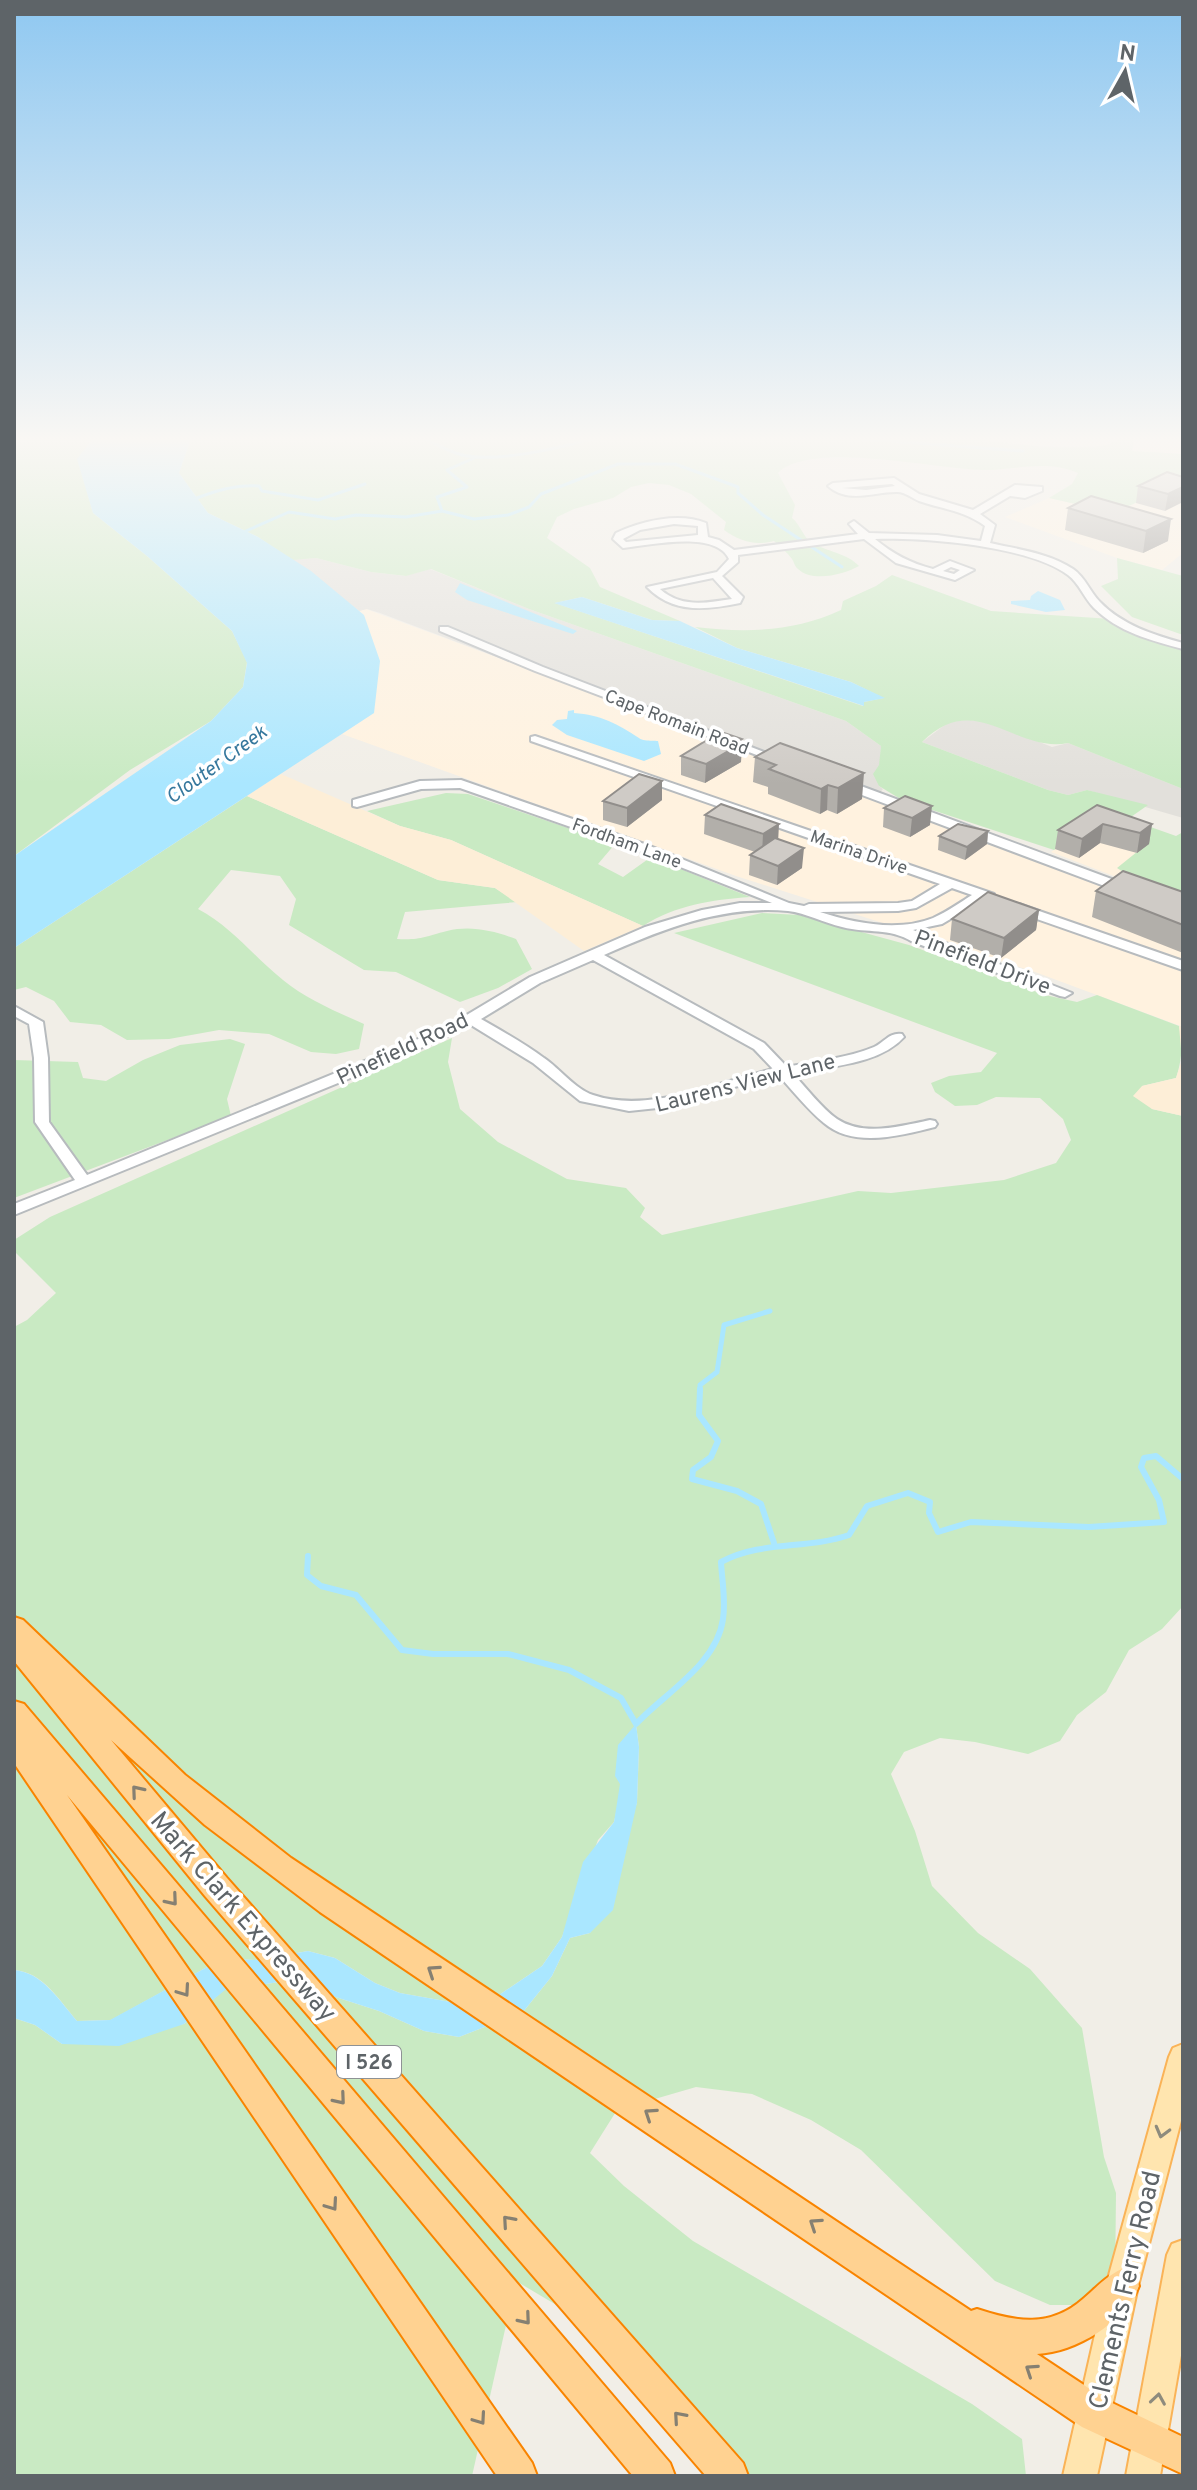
<svg xmlns="http://www.w3.org/2000/svg" width="1197" height="2490" font-family="Overpass,sans-serif">
<style>
.commercial{fill:#fff2df}
.industrial{fill:#e2e0db}
.green{fill:#c9eac3}
.sand{fill:#fdeed7}
.water{fill:#aae7ff}
.lines{fill:none;stroke-linecap:round;stroke-linejoin:round}
.stream-far2{stroke:#aae7ff;stroke-width:3}
.stream-far1{stroke:#aae7ff;stroke-width:5}
.stream{stroke:#aae7ff;stroke-width:6}
.minor-casing{stroke:#b7bbbe;stroke-width:4}
.major-casing{stroke:#fab357;stroke-width:4}
.highway-casing{stroke:#f98400;stroke-width:4}
.minor{fill:#fff;fill-rule:evenodd}
.major{fill:#ffe5af;fill-rule:evenodd}
.highway{fill:#ffd291;fill-rule:evenodd}
.wall{fill:#b2afaa}
.shaded-wall{fill:#918e8b}
.building{fill:#cfcbc6;stroke:#918e8b;stroke-width:2}
.oneway{stroke:#868072}
.oneway2{stroke:#8e8b7d}
.labels{text-anchor:middle;stroke-width:7;stroke-linejoin:round;paint-order:stroke}
.far-street-label{font-size:18px;fill:#5e6468;stroke:#fff}
.far-water-label{font-size:20px;font-style:italic;fill:#36789d;stroke:#fff}
.shield{fill:#fff;stroke:#8e9295;stroke-width:2}
.shield-label{font-size:20px;font-weight:bold;fill:#5e6468}
.street-label{font-size:22px;fill:#5e6468;stroke:#fff}
.near-street-label{font-size:26px;fill:#5e6468;stroke:#fff}
</style>
<rect width="100%" height="100%" fill="#f1eee7"/>
<!-- commercial -->
<path class="commercial" d="M 961,436 L 1121,436 L 1105,446 L 1028,445 Z
M 1135,436 L 1166,436 L 1183,441 L 1183,454 L 1131,451 Z
M 1183,482 L 1183,553 L 1162,570 L 1117,558 L 1005,517 L 1049,498 L 1102,510 Z
M 366,609 L 1183,911 L 1183,1027 L 1035,972 L 736,876 L 342,734 L 374,713 L 364,615 L 359,611 Z
M 1094,824 L 1149,843 L 1118,868 L 1145,886 L 1140,886 L 1051,852 Z"/>
<!-- industrial -->
<path class="industrial" d="M 316,558 L 371,572 L 405,576 L 430,569 L 529,609 L 846,721 L 881,746 L 879,786 L 883,789 L 874,799 L 380,613 L 367,609 L 359,611 L 292,559 Z
M 970,720 L 989,722 L 1052,747 L 1068,743 L 1183,789 L 1183,818 L 1087,790 L 1068,795 L 1048,790 L 922,742 L 950,721 Z"/>
<!-- green -->
<path class="green" d="M 14,436 L 95,436 L 78,460 L 93,513 L 147,556 L 232,631 L 247,662 L 243,687 L 211,721 L 130,770 L 14,856 Z
M 196,436 L 961,436 C 1002,444 1059,450 1101,446 C 1113,445 1121,436 1135,436 L 1132,451 L 1183,454 L 1183,482 L 1122,509 L 1102,510 L 1049,498 L 1072,484 L 1078,473 C 1049,460 1018,469 988,470 C 941,471 812,439 778,473 L 795,505 L 792,518 C 801,525 802,536 812,543 C 828,552 847,553 859,566 C 845,574 813,583 798,569 C 795,567 794,562 792,559 C 787,552 780,547 774,541 C 754,546 740,541 724,530 L 726,522 L 691,494 L 669,485 L 649,483 L 631,487 L 613,498 L 574,509 L 557,517 L 547,538 L 590,568 L 600,587 L 680,621 L 652,620 L 582,597 L 555,603 L 863,706 L 864,702 L 883,698 L 851,682 L 737,648 L 695,627 C 746,633 794,632 841,610 L 843,601 L 876,586 L 892,575 L 991,611 L 1112,619 L 1149,640 L 1183,649 L 1183,789 L 1068,743 C 1015,754 976,688 922,742 L 1048,790 L 1068,795 L 1087,790 L 1148,805 L 1128,819 L 1176,836 L 1183,832 L 1183,898 L 1145,886 L 1117,868 L 1148,843 L 1094,824 L 1054,850 L 902,800 L 879,786 L 873,774 L 879,765 L 881,746 L 846,721 L 529,609 L 431,569 L 406,576 L 371,572 L 316,558 L 292,560 L 258,537 L 208,513 L 179,473 L 190,441 Z
M 1117,558 L 1183,576 L 1183,635 L 1132,617 L 1101,586 L 1118,579 Z
M 446,793 L 468,794 L 615,844 L 598,864 L 623,877 L 651,857 L 750,897 C 711,900 676,905 643,926 L 451,840 L 400,826 L 367,811 Z
M 247,796 L 438,880 L 495,888 L 517,902 L 405,912 L 397,939 C 422,940 423,937 447,931 C 471,925 494,931 516,939 L 532,969 L 498,988 L 460,1002 L 396,972 L 364,970 L 289,925 L 296,899 L 280,876 L 231,870 L 198,909 C 232,927 253,956 283,980 C 306,999 337,1012 364,1024 L 359,1049 L 336,1054 L 311,1052 L 269,1034 L 219,1030 L 169,1039 L 127,1040 L 101,1025 L 70,1022 L 54,1001 L 26,987 L 14,990 L 14,948 Z
M 762,913 L 799,915 L 909,945 L 1045,995 L 1077,1002 L 1097,995 L 1179,1026 C 1183,1045 1182,1060 1176,1078 L 1142,1086 L 1152,1109 L 1183,1116 L 1183,1606 L 1162,1629 L 1129,1650 L 1106,1692 L 1077,1715 L 1060,1741 L 1028,1754 L 975,1742 L 940,1738 L 904,1752 L 891,1774 L 915,1831 L 932,1886 L 978,1933 L 1030,1969 L 1082,2028 L 1104,2157 L 1116,2193 L 1115,2286 L 1105,2305 L 1050,2305 L 995,2281 L 861,2150 L 811,2120 L 752,2094 L 696,2087 L 617,2110 L 590,2153 L 624,2186 L 693,2241 L 972,2404 L 1022,2439 L 1026,2476 L 747,2476 L 649,2360 L 516,2281 L 472,2476 L 14,2476 L 14,2018 L 35,2025 L 62,2044 L 184,2024 L 224,1990 L 286,1981 L 379,2011 L 424,2031 L 459,2037 L 523,2012 L 552,1976 L 570,1938 L 590,1933 L 637,1803 L 639,1747 L 636,1725 L 614,1822 L 598,1840 L 562,1937 L 542,1966 L 499,1995 L 462,2004 L 400,1993 L 375,1983 L 335,1958 L 308,1951 L 259,1960 L 234,1959 L 209,1966 L 111,2020 L 77,2021 C 59,2000 43,1972 14,1970 L 14,1327 L 27,1320 L 56,1293 L 14,1251 L 14,1240 L 50,1217 L 452,1038 L 448,1062 L 460,1109 L 498,1142 L 567,1179 L 626,1188 L 645,1208 L 640,1217 L 662,1235 L 858,1191 L 891,1193 L 1004,1180 L 1056,1163 L 1071,1140 L 1063,1119 L 1040,1098 L 996,1097 L 977,1105 L 955,1106 L 935,1092 L 931,1083 L 949,1076 L 981,1072 L 997,1053 L 674,933 Z
M 230,1039 L 245,1044 L 227,1099 L 231,1116 L 14,1198 L 14,1060 L 78,1062 L 83,1078 L 106,1081 L 143,1060 L 180,1045 Z"/>
<!-- sand -->
<path class="sand" d="M 281,774 L 400,826 L 451,840 L 643,926 L 584,951 L 495,888 L 438,880 L 247,796 Z
M 1179,1026 L 1183,1027 L 1183,1116 L 1152,1109 L 1133,1096 L 1142,1086 L 1176,1078 L 1182,1060 Z"/>
<!-- water -->
<path class="water" d="M 95,436 L 196,436 L 190,441 L 179,473 L 208,513 L 258,537 L 311,571 L 364,615 L 380,661 L 374,713 L 14,948 L 14,856 L 211,721 L 243,687 L 247,663 L 232,631 L 147,556 L 93,513 L 77,459 Z
M 460,583 L 577,631 L 573,634 L 467,600 L 455,592 Z
M 1038,591 L 1060,600 L 1065,610 L 1046,612 L 1011,604 L 1011,601 L 1030,600 L 1031,596 Z
M 582,597 L 652,620 L 680,621 L 737,648 L 851,682 L 885,698 L 864,702 L 864,706 L 554,603 Z
M 574,710 L 574,713 C 601,715 618,724 639,738 C 644,742 653,740 658,741 L 661,754 L 644,761 L 567,735 L 552,725 L 557,720 L 567,719 L 568,711 Z
M 636,1724 L 639,1747 L 637,1803 L 613,1910 L 590,1933 L 570,1938 L 552,1976 L 523,2012 L 459,2037 L 424,2031 L 379,2011 L 286,1981 L 225,1990 L 184,2024 L 119,2046 L 62,2044 L 35,2025 L 14,2018 L 14,1970 C 42,1972 59,2000 77,2021 L 110,2020 L 209,1966 L 234,1959 L 259,1960 L 308,1951 L 335,1958 L 375,1983 L 400,1993 L 462,2004 L 499,1995 L 542,1966 L 562,1937 L 583,1862 L 614,1822 L 620,1784 L 615,1776 L 618,1745 Z"/>
<g class="lines">
<!-- stream-far2 -->
<path class="stream-far2" d="M 419,436 C 432,442 446,450 459,454 C 493,465 568,446 602,436
M 824,436 L 1023,451
M 197,498 C 217,490 237,484 259,486 L 262,491 L 318,500 L 365,484
M 442,511 L 437,497 L 467,487 L 447,470 L 474,458
M 246,531 L 289,512 L 335,519 L 356,515 L 406,517 L 442,511 L 474,519 L 508,515 L 529,507 L 541,494 L 618,464 L 675,464 L 738,487 L 738,493 L 763,515 L 842,567"/>
<!-- stream-far1 -->
<path class="stream-far1" d="M 700,1391 L 700,1385 L 717,1372 L 724,1325 L 770,1311"/>
<!-- stream -->
<path class="stream" d="M 700,1389 L 699,1415 L 718,1441 L 711,1457 L 693,1470 L 692,1479 L 737,1491 L 761,1504 L 774,1543
M 308,1556 L 307,1575 L 321,1586 L 356,1595 L 402,1650 L 433,1654 L 508,1654 L 569,1670 L 621,1698 L 636,1724 C 665,1693 717,1664 723,1619 C 726,1600 722,1581 721,1562 C 762,1540 806,1550 849,1535 L 867,1506 L 908,1493 L 930,1502 L 929,1513 L 938,1532 L 971,1522 L 1089,1527 L 1164,1522 L 1159,1500 L 1141,1467 L 1144,1458 L 1156,1456 L 1183,1479"/>
<!-- minor casing -->
<g class="minor-casing">
<path id="minor" d="M 894,478 L 919,494 L 973,510 L 1015,485 L 1042,487 L 1042,491 L 1025,498 L 1010,496 L 980,514 L 995,525 L 990,543 C 1017,549 1049,553 1073,569 C 1085,577 1090,592 1100,602 C 1122,625 1154,635 1183,643 L 1183,649 C 1152,641 1118,632 1094,608 C 1084,598 1079,583 1068,575 C 1030,546 923,537 875,539 C 893,554 910,563 933,569 L 950,561 L 974,570 L 955,580 L 896,563 L 864,539 L 738,555 L 738,562 L 722,576 L 743,597 L 740,603 C 706,610 673,614 647,587 L 717,572 L 729,559 C 716,530 650,545 623,548 L 613,539 L 616,533 C 641,521 679,512 706,523 L 708,537 L 719,540 L 734,550 L 858,534 L 849,524 L 854,521 L 869,533 L 937,535 L 981,541 L 985,526 C 965,511 942,509 919,501 C 912,498 904,491 896,492 C 873,492 848,504 828,486 L 833,483 ZM 892,484 L 895,486 L 866,490 L 842,488 ZM 674,524 L 698,526 L 698,535 L 626,542 L 623,539 L 640,530 ZM 951,567 L 960,570 L 954,574 L 943,571 ZM 713,578 L 732,599 C 706,603 681,608 660,589 Z
M 440,627 L 448,627 L 543,667 L 785,760 L 775,762 L 535,671 L 440,631 Z
M 535,736 L 994,894 L 994,900 L 984,899 L 942,924 L 913,930 L 1072,993 L 1065,997 L 1060,996 L 913,942 C 888,927 869,934 842,927 C 824,923 806,913 788,911 C 723,905 663,929 604,955 L 764,1043 L 787,1067 C 815,1061 848,1058 874,1047 C 885,1042 889,1032 902,1034 L 904,1037 C 879,1065 828,1066 793,1074 C 807,1088 821,1108 837,1119 C 864,1137 901,1126 930,1120 L 935,1121 L 937,1124 L 935,1127 C 902,1135 854,1149 824,1123 C 808,1110 794,1092 780,1077 L 738,1086 L 667,1107 L 629,1111 L 585,1102 L 580,1101 L 533,1063 L 471,1025 L 392,1061 L 14,1215 L 14,1204 L 75,1180 L 35,1122 L 34,1058 L 29,1024 L 14,1016 L 14,1006 L 43,1022 L 48,1058 L 49,1122 L 87,1175 L 445,1028 L 530,977 L 645,927 L 702,910 L 740,903 L 772,903 L 642,852 L 460,788 L 421,789 L 357,807 L 353,806 L 353,800 L 420,781 L 461,780 L 650,846 L 789,903 L 804,906 L 809,904 L 898,903 L 912,901 L 940,884 L 531,741 L 531,737 ZM 952,888 L 972,895 C 959,903 947,912 933,918 C 898,932 854,923 820,912 L 898,911 L 916,908 ZM 593,960 L 754,1049 L 773,1069 C 717,1082 649,1114 593,1095 C 575,1089 559,1068 544,1058 C 524,1043 502,1031 481,1019 L 540,983 Z
M 842,779 L 1133,887 L 1134,890 L 1128,894 L 1123,893 L 838,786 L 838,780 Z
M 1019,904 L 1183,961 L 1183,970 L 1014,911 L 1014,905 Z"/>
</g>
<!-- major casing -->
<g class="major-casing">
<path id="major" d="M 1183,2044 L 1183,2113 L 1138,2286 L 1097,2476 L 1063,2476 L 1106,2286 L 1169,2057 L 1173,2048 Z
M 1183,2240 L 1183,2344 L 1160,2476 L 1126,2476 L 1167,2255 L 1172,2244 Z"/>
</g>
<!-- highway casing -->
<g class="highway-casing">
<path id="highway" d="M 14,1617 L 23,1620 L 185,1775 L 291,1858 L 971,2311 L 977,2309 C 1016,2322 1050,2328 1083,2299 C 1096,2288 1106,2276 1122,2269 L 1134,2274 L 1139,2286 C 1124,2323 1076,2352 1037,2354 L 1108,2401 L 1183,2437 L 1183,2474 L 1082,2427 L 320,1912 L 205,1825 L 111,1740 L 227,1878 L 743,2463 L 748,2476 L 706,2476 L 205,1896 L 14,1661 Z
M 14,1701 L 24,1704 L 670,2463 L 675,2476 L 633,2476 L 67,1795 L 532,2463 L 537,2476 L 497,2476 L 14,1763 Z"/>
</g>
<!-- minor -->
<use href="#minor" class="minor"/>
<!-- major -->
<use href="#major" class="major"/>
<!-- highway -->
<use href="#highway" class="highway"/>
</g>
<!-- wall -->
<path class="wall" d="M 1183,477 L 1165,511 L 1136,503 L 1138,486 Z
M 1091,496 L 1168,541 L 1143,553 L 1065,530 L 1068,508 Z
M 742,739 L 741,762 L 705,783 L 681,775 L 681,756 Z
M 780,743 L 862,799 L 837,814 L 827,810 L 820,814 L 768,794 L 768,787 L 753,782 L 755,757 Z
M 662,800 L 627,827 L 603,820 L 603,801 Z
M 1097,805 L 1152,824 L 1149,844 L 1137,853 L 1100,843 L 1079,858 L 1055,849 L 1058,830 Z
M 884,808 L 930,825 L 910,837 L 883,827 Z
M 705,815 L 779,840 L 802,868 L 777,885 L 749,875 L 750,855 L 755,852 L 704,834 Z
M 988,831 L 987,844 L 965,860 L 938,850 L 939,836 Z
M 1096,891 L 1183,892 L 1183,953 L 1092,917 Z
M 1039,910 L 1036,930 L 1001,958 L 950,940 L 952,919 Z"/>
<!-- shaded-wall -->
<path class="shaded-wall" d="M 1183,487 L 1183,502 L 1165,511 L 1168,494 Z
M 1171,519 L 1168,541 L 1143,553 L 1146,531 Z
M 742,739 L 741,762 L 705,783 L 706,764 Z
M 864,773 L 862,799 L 837,814 L 838,788 Z
M 662,781 L 662,800 L 627,827 L 627,808 Z
M 828,785 L 827,810 L 820,814 L 821,789 Z
M 932,806 L 930,825 L 910,837 L 912,818 Z
M 779,824 L 778,843 L 762,854 L 763,834 Z
M 1103,824 L 1100,843 L 1079,858 L 1082,839 Z
M 1152,824 L 1149,844 L 1137,853 L 1140,833 Z
M 988,831 L 987,844 L 965,860 L 967,847 Z
M 804,848 L 802,868 L 777,885 L 778,866 Z
M 1039,910 L 1036,930 L 1001,958 L 1004,938 Z"/>
<!-- building -->
<path class="building" d="M 1167,472 L 1183,477 L 1183,487 L 1168,494 L 1138,486 Z
M 1091,496 L 1171,519 L 1146,531 L 1068,508 Z
M 724,733 L 742,739 L 738,742 L 742,743 L 706,764 L 681,756 L 717,734 Z
M 780,743 L 864,773 L 838,788 L 828,785 L 821,789 L 769,769 L 776,765 L 755,757 Z
M 639,774 L 662,781 L 627,808 L 603,801 Z
M 905,796 L 932,806 L 912,818 L 884,808 Z
M 721,804 L 779,824 L 763,834 L 705,815 Z
M 1097,805 L 1152,824 L 1140,833 L 1103,824 L 1082,839 L 1058,830 Z
M 958,824 L 988,831 L 967,847 L 939,836 Z
M 775,838 L 804,848 L 778,866 L 750,855 Z
M 1123,871 L 1183,892 L 1183,925 L 1096,891 Z
M 988,892 L 1039,910 L 1004,938 L 952,919 Z"/>
<!-- one-way arrows -->
<defs><path id="oneway-chevron" d="M-2-3.5L2.5 0L-2 3.5" fill="none" stroke-width="1.6" stroke-linecap="round" stroke-linejoin="round" transform="scale(2)"/></defs>
<g class="oneway">
<use href="#oneway-chevron" transform="translate(137 1791) rotate(-130)"/>
<use href="#oneway-chevron" transform="translate(172 1900) rotate(50)"/>
<use href="#oneway-chevron" transform="translate(433 1971) rotate(-146)"/>
<use href="#oneway-chevron" transform="translate(184 1991) rotate(55)"/>
<use href="#oneway-chevron" transform="translate(340 2099) rotate(50)"/>
<use href="#oneway-chevron" transform="translate(650 2114) rotate(-146)"/>
<use href="#oneway-chevron" transform="translate(332 2205) rotate(55)"/>
<use href="#oneway-chevron" transform="translate(508 2221) rotate(-131)"/>
<use href="#oneway-chevron" transform="translate(815 2224) rotate(-146)"/>
<use href="#oneway-chevron" transform="translate(525 2319) rotate(50)"/>
<use href="#oneway-chevron" transform="translate(1031 2370) rotate(-146)"/>
<use href="#oneway-chevron" transform="translate(679 2417) rotate(-131)"/>
<use href="#oneway-chevron" transform="translate(480 2419) rotate(55)"/>
</g>
<g class="oneway2">
<use href="#oneway-chevron" transform="translate(1162 2132) rotate(105)"/>
<use href="#oneway-chevron" transform="translate(1158 2399) rotate(-81)"/>
</g>
<!-- sky -->
<linearGradient id="sky" x2="0" y2="1"><stop stop-color="#8fc8f1"/><stop offset="0.56" stop-color="#f9f7f4"/><stop offset="1" stop-color="#f9f7f4" stop-opacity="0"/></linearGradient>
<rect width="1197" height="784" fill="url(#sky)"/>
<g class="labels">
<!-- far-street labels -->
<g class="far-street-label">
<text transform="translate(677 722) rotate(21)" y="6">Cape Romain Road</text>
<text transform="translate(627 843) rotate(20)" y="6">Fordham Lane</text>
<text transform="translate(859 852) rotate(19)" y="6">Marina Drive</text>
</g>
<!-- far-water labels -->
<g class="far-water-label">
<text transform="translate(216 764) rotate(-36)" y="7">Clouter Creek</text>
</g>
<!-- shield labels -->
<rect class="shield" x="337" y="2046" width="64" height="32" rx="6"/>
<g class="shield-label">
<text x="369" y="2069">I 526</text>
</g>
<!-- street labels -->
<g class="street-label">
<text transform="translate(983 961) rotate(21)" y="8">Pinefield Drive</text>
<text transform="translate(402 1048) rotate(-25)" y="8">Pinefield Road</text>
<text transform="translate(745 1082) rotate(-14)" y="8">Laurens View Lane</text>
</g>
<!-- near-street labels -->
<g class="near-street-label">
<text transform="translate(244 1916) rotate(49)" y="9">Mark Clark Expressway</text>
<text transform="translate(1124 2290) rotate(-77)" y="9">Clements Ferry Road</text>
</g>
</g>
<!-- border -->
<rect width="1197" height="2490" fill="none" stroke="#5e6468" stroke-width="32"/>
<!-- north arrow -->
<g transform="translate(1125 72) rotate(8)" stroke="#ffffff" stroke-width="6" paint-order="stroke">
<path d="M0-6L14 30L0 20L-14 30Z" fill="#5e6468"/>
<text y="-12" font-size="22" font-weight="bold" text-anchor="middle" fill="#5e6468">N</text>
</g>
</svg>
